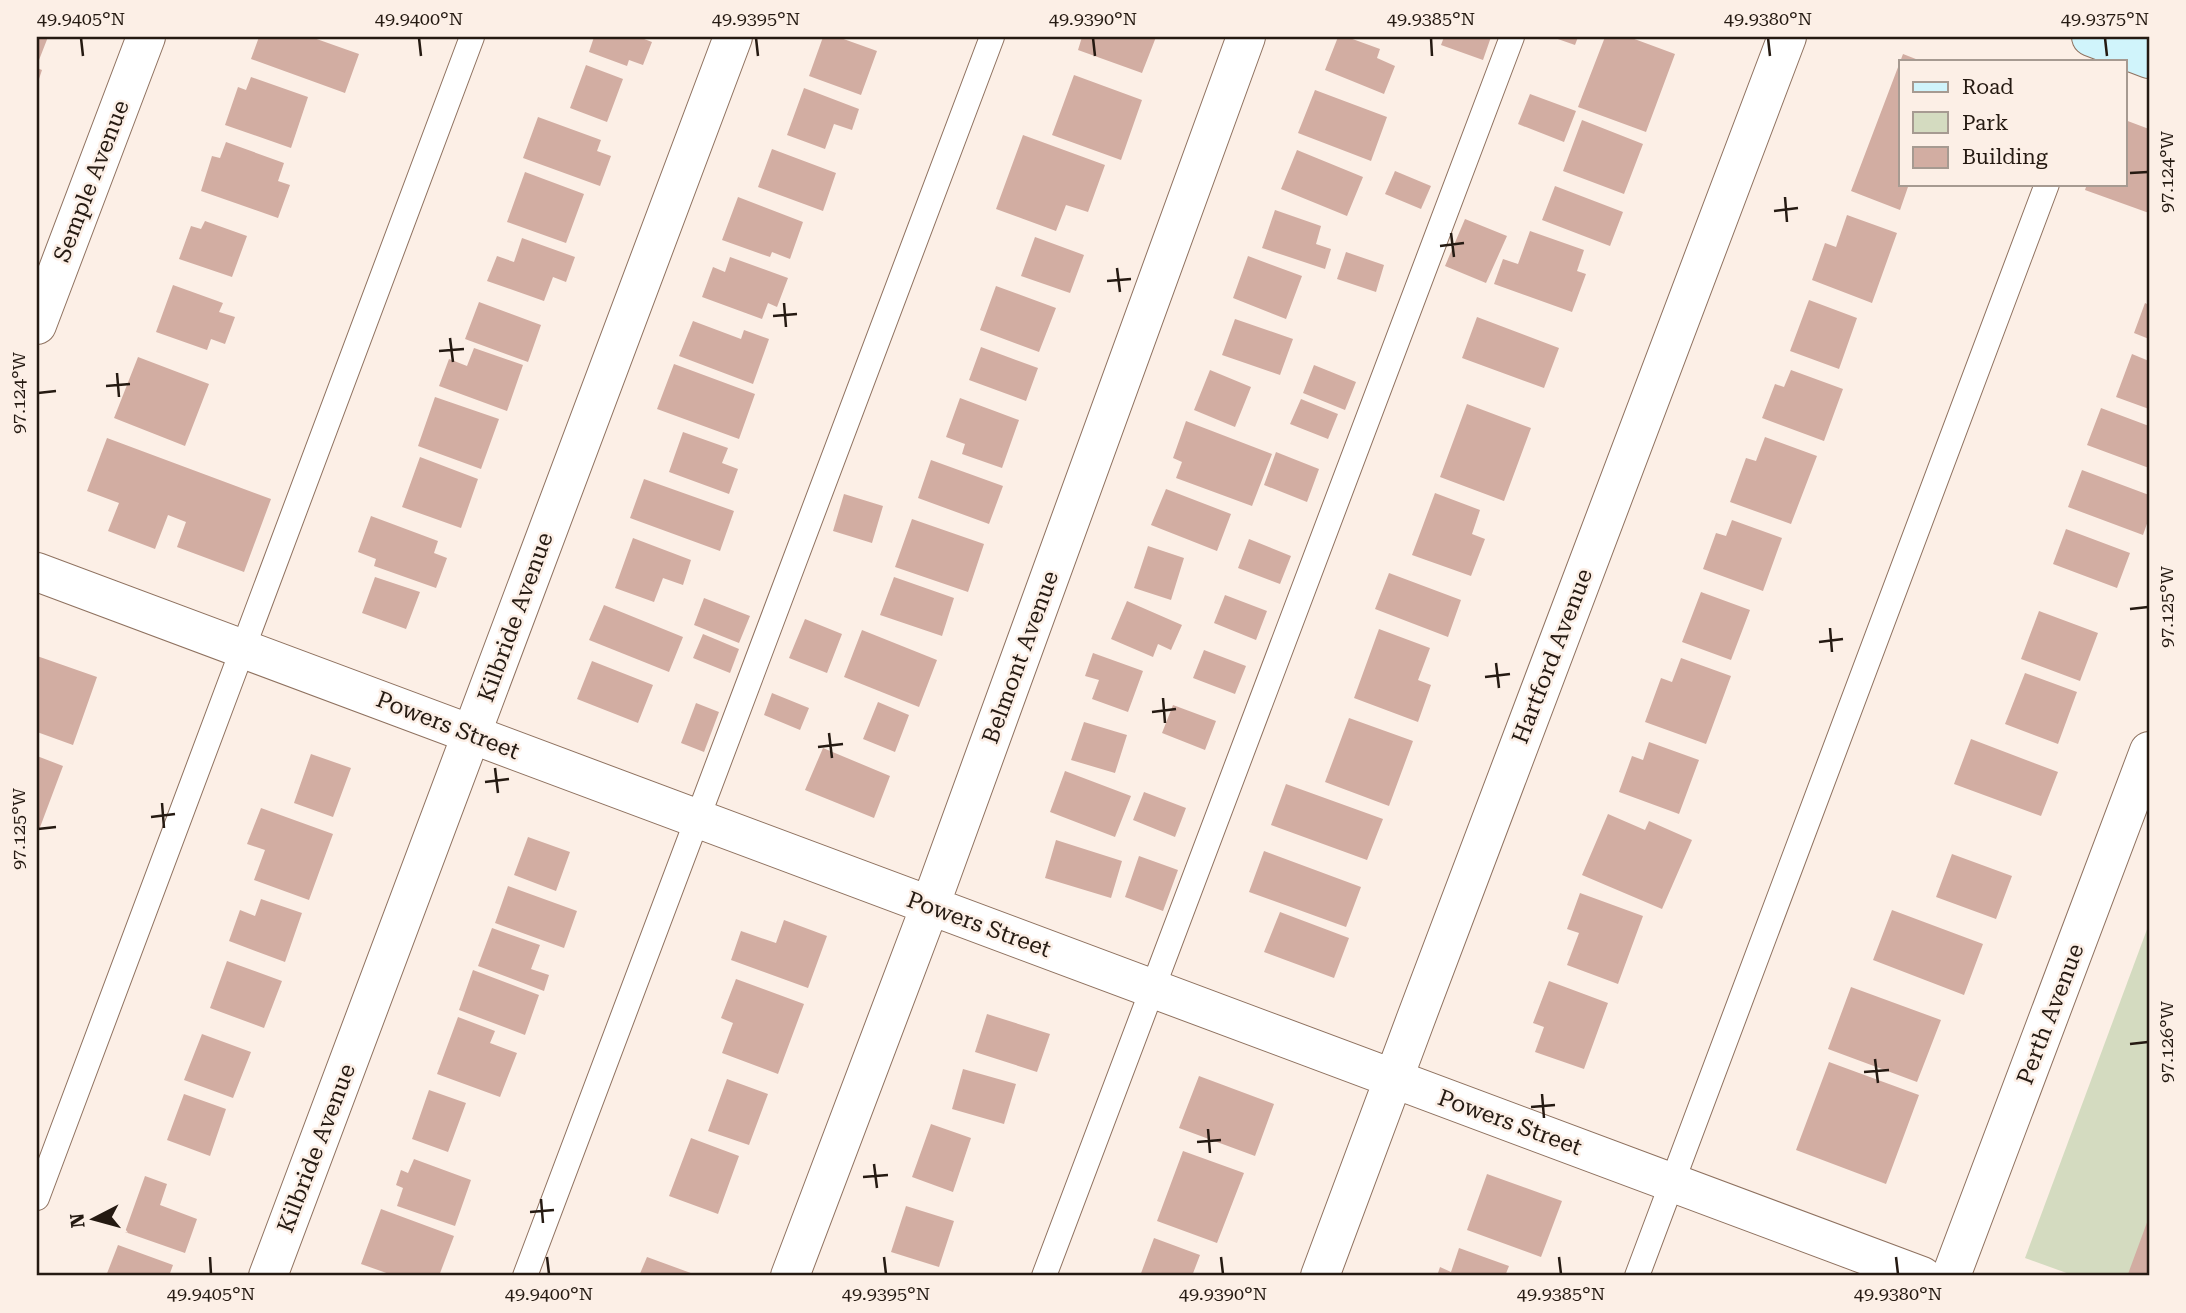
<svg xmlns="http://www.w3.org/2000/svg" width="2186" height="1313" font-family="'Roboto Serif',serif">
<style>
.green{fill:#d4dbc0}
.building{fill:#d2ada2}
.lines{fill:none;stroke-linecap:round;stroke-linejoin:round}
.service-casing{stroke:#8f7260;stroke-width:26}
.minor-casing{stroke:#8f7260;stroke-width:40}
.secondary-casing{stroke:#8f7260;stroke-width:40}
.service{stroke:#fff;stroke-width:24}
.minor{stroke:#fff;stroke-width:38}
.secondary{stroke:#d0f4fb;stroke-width:38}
.ticks{fill:none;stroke:#251a12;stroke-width:2.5}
.labels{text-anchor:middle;stroke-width:5;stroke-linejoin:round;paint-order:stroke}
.street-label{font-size:23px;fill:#251a12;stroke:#fcefe6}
.neatline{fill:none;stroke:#251a12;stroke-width:2.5}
.ticks-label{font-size:18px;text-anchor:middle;fill:#251a12}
</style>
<rect width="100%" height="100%" fill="#fcefe6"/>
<!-- green -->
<path class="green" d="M 2149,924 L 2149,1276 L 2075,1276 L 2025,1258 Z"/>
<!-- building -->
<path class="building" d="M 37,37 L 48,37 L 39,60 L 37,59 Z
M 259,37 L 311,37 L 359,54 L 345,93 L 251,59 Z
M 594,37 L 639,37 L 652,42 L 643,65 L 629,60 L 627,66 L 589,52 Z
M 823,37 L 838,37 L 877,51 L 861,95 L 809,76 Z
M 1082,37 L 1156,37 L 1142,73 L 1078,50 Z
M 1338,37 L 1347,37 L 1380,49 L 1377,58 L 1395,66 L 1384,94 L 1325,70 Z
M 1444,37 L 1491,37 L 1483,60 L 1441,45 Z
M 1552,37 L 1578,37 L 1575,45 Z
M 1605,37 L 1629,37 L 1675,54 L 1646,132 L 1578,107 Z
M 1903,54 L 1921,61 L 1901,61 L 1901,184 L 1909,184 L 1900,210 L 1851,191 Z
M 586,65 L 623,79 L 607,122 L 570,108 Z
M 37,68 L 42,70 L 37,85 Z
M 1074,75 L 1142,100 L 1121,160 L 1052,135 Z
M 251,77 L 308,97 L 291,148 L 225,125 L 238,87 L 246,90 Z
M 804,88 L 859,109 L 852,130 L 834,124 L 825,149 L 787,135 Z
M 1315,90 L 1387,117 L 1371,161 L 1298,133 Z
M 1530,94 L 1576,111 L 1564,142 L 1518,124 Z
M 538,117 L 601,140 L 597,151 L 611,156 L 600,186 L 523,158 Z
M 1582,120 L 1643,144 L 1624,194 L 1563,171 Z
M 2125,120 L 2149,129 L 2149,213 L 2085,190 L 2087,184 L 2125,184 Z
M 1023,135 L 1105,165 L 1088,212 L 1066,205 L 1056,231 L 996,209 Z
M 226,142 L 284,163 L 278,181 L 290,185 L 278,218 L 201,191 L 212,156 L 220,158 Z
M 772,149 L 836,173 L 823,211 L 758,187 Z
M 1297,150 L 1363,177 L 1347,216 L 1281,189 Z
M 1395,171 L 1431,186 L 1421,209 L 1385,194 Z
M 525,172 L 584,194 L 566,243 L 507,222 Z
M 1555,186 L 1623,212 L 1610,246 L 1542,220 Z
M 738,197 L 803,222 L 790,259 L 772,252 L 770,257 L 722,240 Z
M 1275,210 L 1321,226 L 1316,244 L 1331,249 L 1325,269 L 1262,248 Z
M 1847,215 L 1897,233 L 1872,303 L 1812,280 L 1825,243 L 1836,247 Z
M 1465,219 L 1507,236 L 1486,283 L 1445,266 Z
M 205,221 L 247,236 L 232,277 L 179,259 L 191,226 L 201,229 Z
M 1530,231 L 1584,250 L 1577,271 L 1586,274 L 1572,312 L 1494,284 L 1503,259 L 1518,264 Z
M 1035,237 L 1084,255 L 1070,293 L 1021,276 Z
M 522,238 L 575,257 L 566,282 L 553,277 L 544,301 L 487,281 L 497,256 L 514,262 Z
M 1346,252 L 1384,265 L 1376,292 L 1337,279 Z
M 1248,256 L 1302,276 L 1286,319 L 1233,298 Z
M 730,257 L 788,278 L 777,307 L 768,303 L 762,319 L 702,297 L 713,267 L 725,272 Z
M 173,285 L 223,303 L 219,312 L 235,317 L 225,344 L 211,339 L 207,350 L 156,332 Z
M 996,286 L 1056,308 L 1039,352 L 980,330 Z
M 1809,300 L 1857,318 L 1839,369 L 1790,351 Z
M 479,302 L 541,325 L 528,362 L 465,339 Z
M 2145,303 L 2149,305 L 2149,339 L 2134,333 Z
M 1477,317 L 1559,348 L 1544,388 L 1462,358 Z
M 1235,319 L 1293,339 L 1280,375 L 1222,355 Z
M 693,321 L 741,339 L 744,330 L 769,339 L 753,384 L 679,356 Z
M 981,347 L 1038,368 L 1026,401 L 969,380 Z
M 474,348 L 523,365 L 507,411 L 439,386 L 449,359 L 467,366 Z
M 2132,354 L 2149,361 L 2149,409 L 2116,397 Z
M 138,357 L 209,384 L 185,446 L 114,418 Z
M 674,364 L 755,394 L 739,439 L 657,409 Z
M 1314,365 L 1356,382 L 1345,410 L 1303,393 Z
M 1210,370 L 1251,387 L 1235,427 L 1194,410 Z
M 1791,370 L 1843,389 L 1824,441 L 1762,418 L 1775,384 L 1784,387 Z
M 435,397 L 499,419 L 481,469 L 418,446 Z
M 960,398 L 1019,420 L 1002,468 L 962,454 L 965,444 L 946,437 Z
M 1301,399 L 1338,414 L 1328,439 L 1290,424 Z
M 1467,404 L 1531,428 L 1504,501 L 1440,477 Z
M 2101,408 L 2149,426 L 2149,468 L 2087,445 Z
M 1186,421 L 1272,454 L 1252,506 L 1176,478 L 1182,462 L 1173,458 Z
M 683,432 L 728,448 L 722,463 L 738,469 L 729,494 L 669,472 Z
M 1765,437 L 1817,456 L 1791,524 L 1730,502 L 1746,458 L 1756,461 Z
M 107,438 L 271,499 L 244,572 L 177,547 L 186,522 L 168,515 L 155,549 L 108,531 L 119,503 L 87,491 Z
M 1276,452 L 1319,469 L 1307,502 L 1264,485 Z
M 420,457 L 478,479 L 461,528 L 402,507 Z
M 931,460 L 1003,486 L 989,524 L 918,498 Z
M 2082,470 L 2149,495 L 2149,518 L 2143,535 L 2068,507 Z
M 644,479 L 734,511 L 720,551 L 630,518 Z
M 1166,489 L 1231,514 L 1217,551 L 1151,525 Z
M 1435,493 L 1480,510 L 1472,534 L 1485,539 L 1471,576 L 1412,555 Z
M 844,494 L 883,506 L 872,543 L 833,531 Z
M 371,516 L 438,541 L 434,553 L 447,558 L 436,588 L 374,566 L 376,559 L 358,552 Z
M 912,519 L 984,544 L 968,592 L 895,567 Z
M 1732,520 L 1782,538 L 1763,591 L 1703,569 L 1716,533 L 1726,536 Z
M 2066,529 L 2130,553 L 2117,588 L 2053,564 Z
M 633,538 L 691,560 L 683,585 L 663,578 L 654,602 L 615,588 Z
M 1249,539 L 1291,556 L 1280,584 L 1238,568 Z
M 1148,546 L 1184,558 L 1171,600 L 1134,588 Z
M 1389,573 L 1461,600 L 1448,637 L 1375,609 Z
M 375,577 L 420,592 L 406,629 L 362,613 Z
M 894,577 L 954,598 L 942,636 L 880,615 Z
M 1701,592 L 1750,610 L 1731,660 L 1682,642 Z
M 1225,595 L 1267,611 L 1256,640 L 1214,623 Z
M 704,598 L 750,616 L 739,643 L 694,625 Z
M 1127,601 L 1182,625 L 1171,650 L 1158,644 L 1153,657 L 1111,639 Z
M 604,605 L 683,637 L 669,672 L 589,640 Z
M 2039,611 L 2098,633 L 2080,681 L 2021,659 Z
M 805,619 L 842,634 L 827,673 L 789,658 Z
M 1379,629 L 1430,648 L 1418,680 L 1431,685 L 1418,722 L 1354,698 Z
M 862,630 L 937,660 L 919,707 L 844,677 Z
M 703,634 L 739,649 L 730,673 L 693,658 Z
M 1204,650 L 1246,666 L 1235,694 L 1193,678 Z
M 1093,653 L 1143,671 L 1128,712 L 1092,699 L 1099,680 L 1085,676 Z
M 37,656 L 97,677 L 73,745 L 37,732 Z
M 1681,658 L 1731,676 L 1706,744 L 1645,722 L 1661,678 L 1672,682 Z
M 592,661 L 653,685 L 638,723 L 577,699 Z
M 2025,673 L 2077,692 L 2058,744 L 2005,724 Z
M 772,693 L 809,708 L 800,730 L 764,715 Z
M 878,702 L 909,715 L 895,752 L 863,739 Z
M 696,703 L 719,712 L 704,752 L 681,743 Z
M 1173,705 L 1216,721 L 1205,750 L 1162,733 Z
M 1349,718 L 1413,741 L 1389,806 L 1325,782 Z
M 1084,722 L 1127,735 L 1115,773 L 1071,760 Z
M 1971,739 L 2058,772 L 2041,816 L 1954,784 Z
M 1649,742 L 1699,760 L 1679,814 L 1619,792 L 1632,756 L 1643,760 Z
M 823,748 L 890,776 L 874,818 L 805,790 Z
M 311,754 L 351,768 L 333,817 L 294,803 Z
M 37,756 L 63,766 L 39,830 L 37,829 Z
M 1065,771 L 1131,796 L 1115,837 L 1050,812 Z
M 1286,784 L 1383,819 L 1367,860 L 1271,825 Z
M 1144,792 L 1186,808 L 1175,837 L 1133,820 Z
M 261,808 L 333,834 L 309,900 L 254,880 L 265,850 L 247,844 Z
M 1608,814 L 1645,830 L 1649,821 L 1692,840 L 1662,909 L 1582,875 Z
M 528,837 L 570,852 L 556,891 L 514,875 Z
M 1056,840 L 1122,861 L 1111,898 L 1045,878 Z
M 1264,851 L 1361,887 L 1346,927 L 1249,892 Z
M 1952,854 L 2012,876 L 1996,919 L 1936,897 Z
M 1139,856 L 1178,870 L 1163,911 L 1125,897 Z
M 508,886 L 577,911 L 564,948 L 495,923 Z
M 1580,893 L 1643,916 L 1618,984 L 1567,965 L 1579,933 L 1567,929 Z
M 261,899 L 302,913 L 285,962 L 229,941 L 240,910 L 255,916 Z
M 1892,910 L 1983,944 L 1964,995 L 1873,960 Z
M 1280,912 L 1349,938 L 1334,978 L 1264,952 Z
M 784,920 L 827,936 L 808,988 L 731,960 L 741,931 L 776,943 Z
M 492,928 L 540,945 L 531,969 L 549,975 L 544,991 L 478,966 Z
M 227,961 L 282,981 L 264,1028 L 210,1008 Z
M 473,970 L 539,995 L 525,1035 L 459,1010 Z
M 736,979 L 804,1004 L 778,1074 L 722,1053 L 733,1023 L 721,1018 Z
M 1549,981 L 1608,1003 L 1584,1069 L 1535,1052 L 1544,1027 L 1533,1023 Z
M 1851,987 L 1941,1020 L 1917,1082 L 1828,1049 Z
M 987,1014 L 1050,1034 L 1037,1072 L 975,1052 Z
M 458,1017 L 495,1031 L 490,1043 L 517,1053 L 500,1097 L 437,1074 Z
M 202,1034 L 251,1052 L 233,1098 L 184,1080 Z
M 1829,1062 L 1919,1095 L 1886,1184 L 1796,1150 Z
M 963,1069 L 1016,1084 L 1004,1124 L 952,1109 Z
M 1199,1076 L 1274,1104 L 1255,1156 L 1179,1128 Z
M 727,1079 L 768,1094 L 749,1145 L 708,1131 Z
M 429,1090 L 466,1103 L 448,1152 L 412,1139 Z
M 184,1094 L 226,1109 L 210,1156 L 167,1140 Z
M 931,1124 L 971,1138 L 953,1192 L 912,1177 Z
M 691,1138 L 739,1156 L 718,1214 L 669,1196 Z
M 1183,1151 L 1244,1173 L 1217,1243 L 1157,1221 Z
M 414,1159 L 471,1180 L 455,1226 L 397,1206 L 403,1188 L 396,1185 L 401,1170 L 408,1173 Z
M 1487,1174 L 1562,1201 L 1541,1257 L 1467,1230 Z
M 145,1176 L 167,1184 L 160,1205 L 197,1219 L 185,1253 L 125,1232 Z
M 906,1206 L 954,1221 L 939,1267 L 891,1252 Z
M 381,1209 L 454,1236 L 439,1276 L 395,1276 L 361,1264 Z
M 2149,1217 L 2149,1276 L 2134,1276 L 2128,1274 Z
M 1154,1238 L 1200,1255 L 1192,1276 L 1140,1276 Z
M 118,1245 L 173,1265 L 169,1276 L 106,1276 Z
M 1459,1248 L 1509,1266 L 1505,1276 L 1437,1276 L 1440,1267 L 1451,1272 Z
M 647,1257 L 699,1276 L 639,1276 Z"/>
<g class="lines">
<!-- service casing -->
<g class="service-casing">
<path id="service" d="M 37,1198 L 472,37
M 525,1276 L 992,37
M 1044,1276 L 1512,37
M 1637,1276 L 2047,184"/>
</g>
<!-- minor casing -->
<g class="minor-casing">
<path id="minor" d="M 37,325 L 146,37
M 37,572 L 1922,1276
M 268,1276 L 733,37
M 790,1276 L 930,906 L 1246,37
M 1320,1276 L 1415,1021 L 1787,37
M 1951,1276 L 2149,751"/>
</g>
<!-- secondary casing -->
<g class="secondary-casing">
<path id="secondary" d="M 2091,37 L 2149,59"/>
</g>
<!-- service -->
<use href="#service" class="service"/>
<!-- minor -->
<use href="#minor" class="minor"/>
<!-- secondary -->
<use href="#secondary" class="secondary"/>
</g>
<!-- ticks -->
<path class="ticks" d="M 81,38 L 83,56M 419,38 L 421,56M 756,38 L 758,56M 1093,38 L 1095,56M 1431,38 L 1432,56M 1768,38 L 1770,56M 2105,38 L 2107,56M 2130,173 L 2148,172M 1785,197 L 1787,222M 1774,211 L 1798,208M 1451,233 L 1454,257M 1440,246 L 1464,243M 1117,268 L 1120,292M 1107,281 L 1131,279M 784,303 L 786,327M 773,316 L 797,314M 450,338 L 453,362M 439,351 L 464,349M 117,373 L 119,397M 106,386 L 130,384M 38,393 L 56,391M 2130,609 L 2148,607M 1830,628 L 1832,652M 1819,642 L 1843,639M 1496,663 L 1499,688M 1485,677 L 1510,674M 1163,698 L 1165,723M 1152,712 L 1176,709M 829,733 L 832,758M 818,747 L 843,744M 495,768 L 498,793M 485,782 L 509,779M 162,803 L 164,828M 151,817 L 175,814M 38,829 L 56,827M 2130,1044 L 2148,1042M 1875,1059 L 1878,1083M 1864,1072 L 1889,1070M 1542,1094 L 1544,1118M 1531,1107 L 1555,1105M 1208,1129 L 1210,1153M 1197,1142 L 1221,1140M 874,1164 L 877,1188M 863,1177 L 888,1175M 541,1199 L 543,1223M 530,1212 L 554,1210M 210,1257 L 211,1274M 547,1257 L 549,1274M 884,1257 L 886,1274M 1221,1257 L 1223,1274M 1559,1257 L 1561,1274M 1896,1257 L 1898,1274"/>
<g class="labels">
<!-- street labels -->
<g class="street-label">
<text transform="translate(91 181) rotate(-69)" y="8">Semple Avenue</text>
<text transform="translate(515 617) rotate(-70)" y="8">Kilbride Avenue</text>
<text transform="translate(1552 656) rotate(-69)" y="8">Hartford Avenue</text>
<text transform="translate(1020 657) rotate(-70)" y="8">Belmont Avenue</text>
<text transform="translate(448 725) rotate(21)" y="8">Powers Street</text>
<text transform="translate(979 924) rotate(20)" y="8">Powers Street</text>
<text transform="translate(2050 1014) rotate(-69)" y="8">Perth Avenue</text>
<text transform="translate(1510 1122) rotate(20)" y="8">Powers Street</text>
<text transform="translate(316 1148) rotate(-69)" y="8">Kilbride Avenue</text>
</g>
</g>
<!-- border -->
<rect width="2186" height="1313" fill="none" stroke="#fcefe6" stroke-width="77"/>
<!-- legend -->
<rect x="1899" y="60" width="228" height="126" fill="#fcefe6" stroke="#a69a91" stroke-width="2"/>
<rect x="1913" y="82" width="35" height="10" fill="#d0f4fb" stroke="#a69a91" stroke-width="2"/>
<text x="1962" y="94" font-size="21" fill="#251a12">Road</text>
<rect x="1913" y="112" width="35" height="21" fill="#d4dbc0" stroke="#a69a91" stroke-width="2"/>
<text x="1962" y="130" font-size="21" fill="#251a12">Park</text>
<rect x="1913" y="147" width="35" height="21" fill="#d2ada2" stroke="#a69a91" stroke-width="2"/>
<text x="1962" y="164" font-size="21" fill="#251a12">Building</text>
<!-- north arrow -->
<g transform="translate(94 1219) rotate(264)" stroke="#fcefe6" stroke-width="5" paint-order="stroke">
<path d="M0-5L12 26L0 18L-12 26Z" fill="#251a12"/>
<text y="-10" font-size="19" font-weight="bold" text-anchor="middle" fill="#251a12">N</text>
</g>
<rect x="38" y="38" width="2110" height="1236" class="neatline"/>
<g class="ticks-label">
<text x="81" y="25">49.9405°N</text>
<text x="419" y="25">49.9400°N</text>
<text x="756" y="25">49.9395°N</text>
<text x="1093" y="25">49.9390°N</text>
<text x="1431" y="25">49.9385°N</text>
<text x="1768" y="25">49.9380°N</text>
<text x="2105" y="25">49.9375°N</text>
<text transform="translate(2167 172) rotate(-90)" y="6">97.124°W</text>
<text transform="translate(19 393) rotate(-90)" y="6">97.124°W</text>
<text transform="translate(2167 607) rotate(-90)" y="6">97.125°W</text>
<text transform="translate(19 829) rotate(-90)" y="6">97.125°W</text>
<text transform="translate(2167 1042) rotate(-90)" y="6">97.126°W</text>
<text x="211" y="1300">49.9405°N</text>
<text x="549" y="1300">49.9400°N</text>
<text x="886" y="1300">49.9395°N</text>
<text x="1223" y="1300">49.9390°N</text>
<text x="1561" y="1300">49.9385°N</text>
<text x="1898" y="1300">49.9380°N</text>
</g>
</svg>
